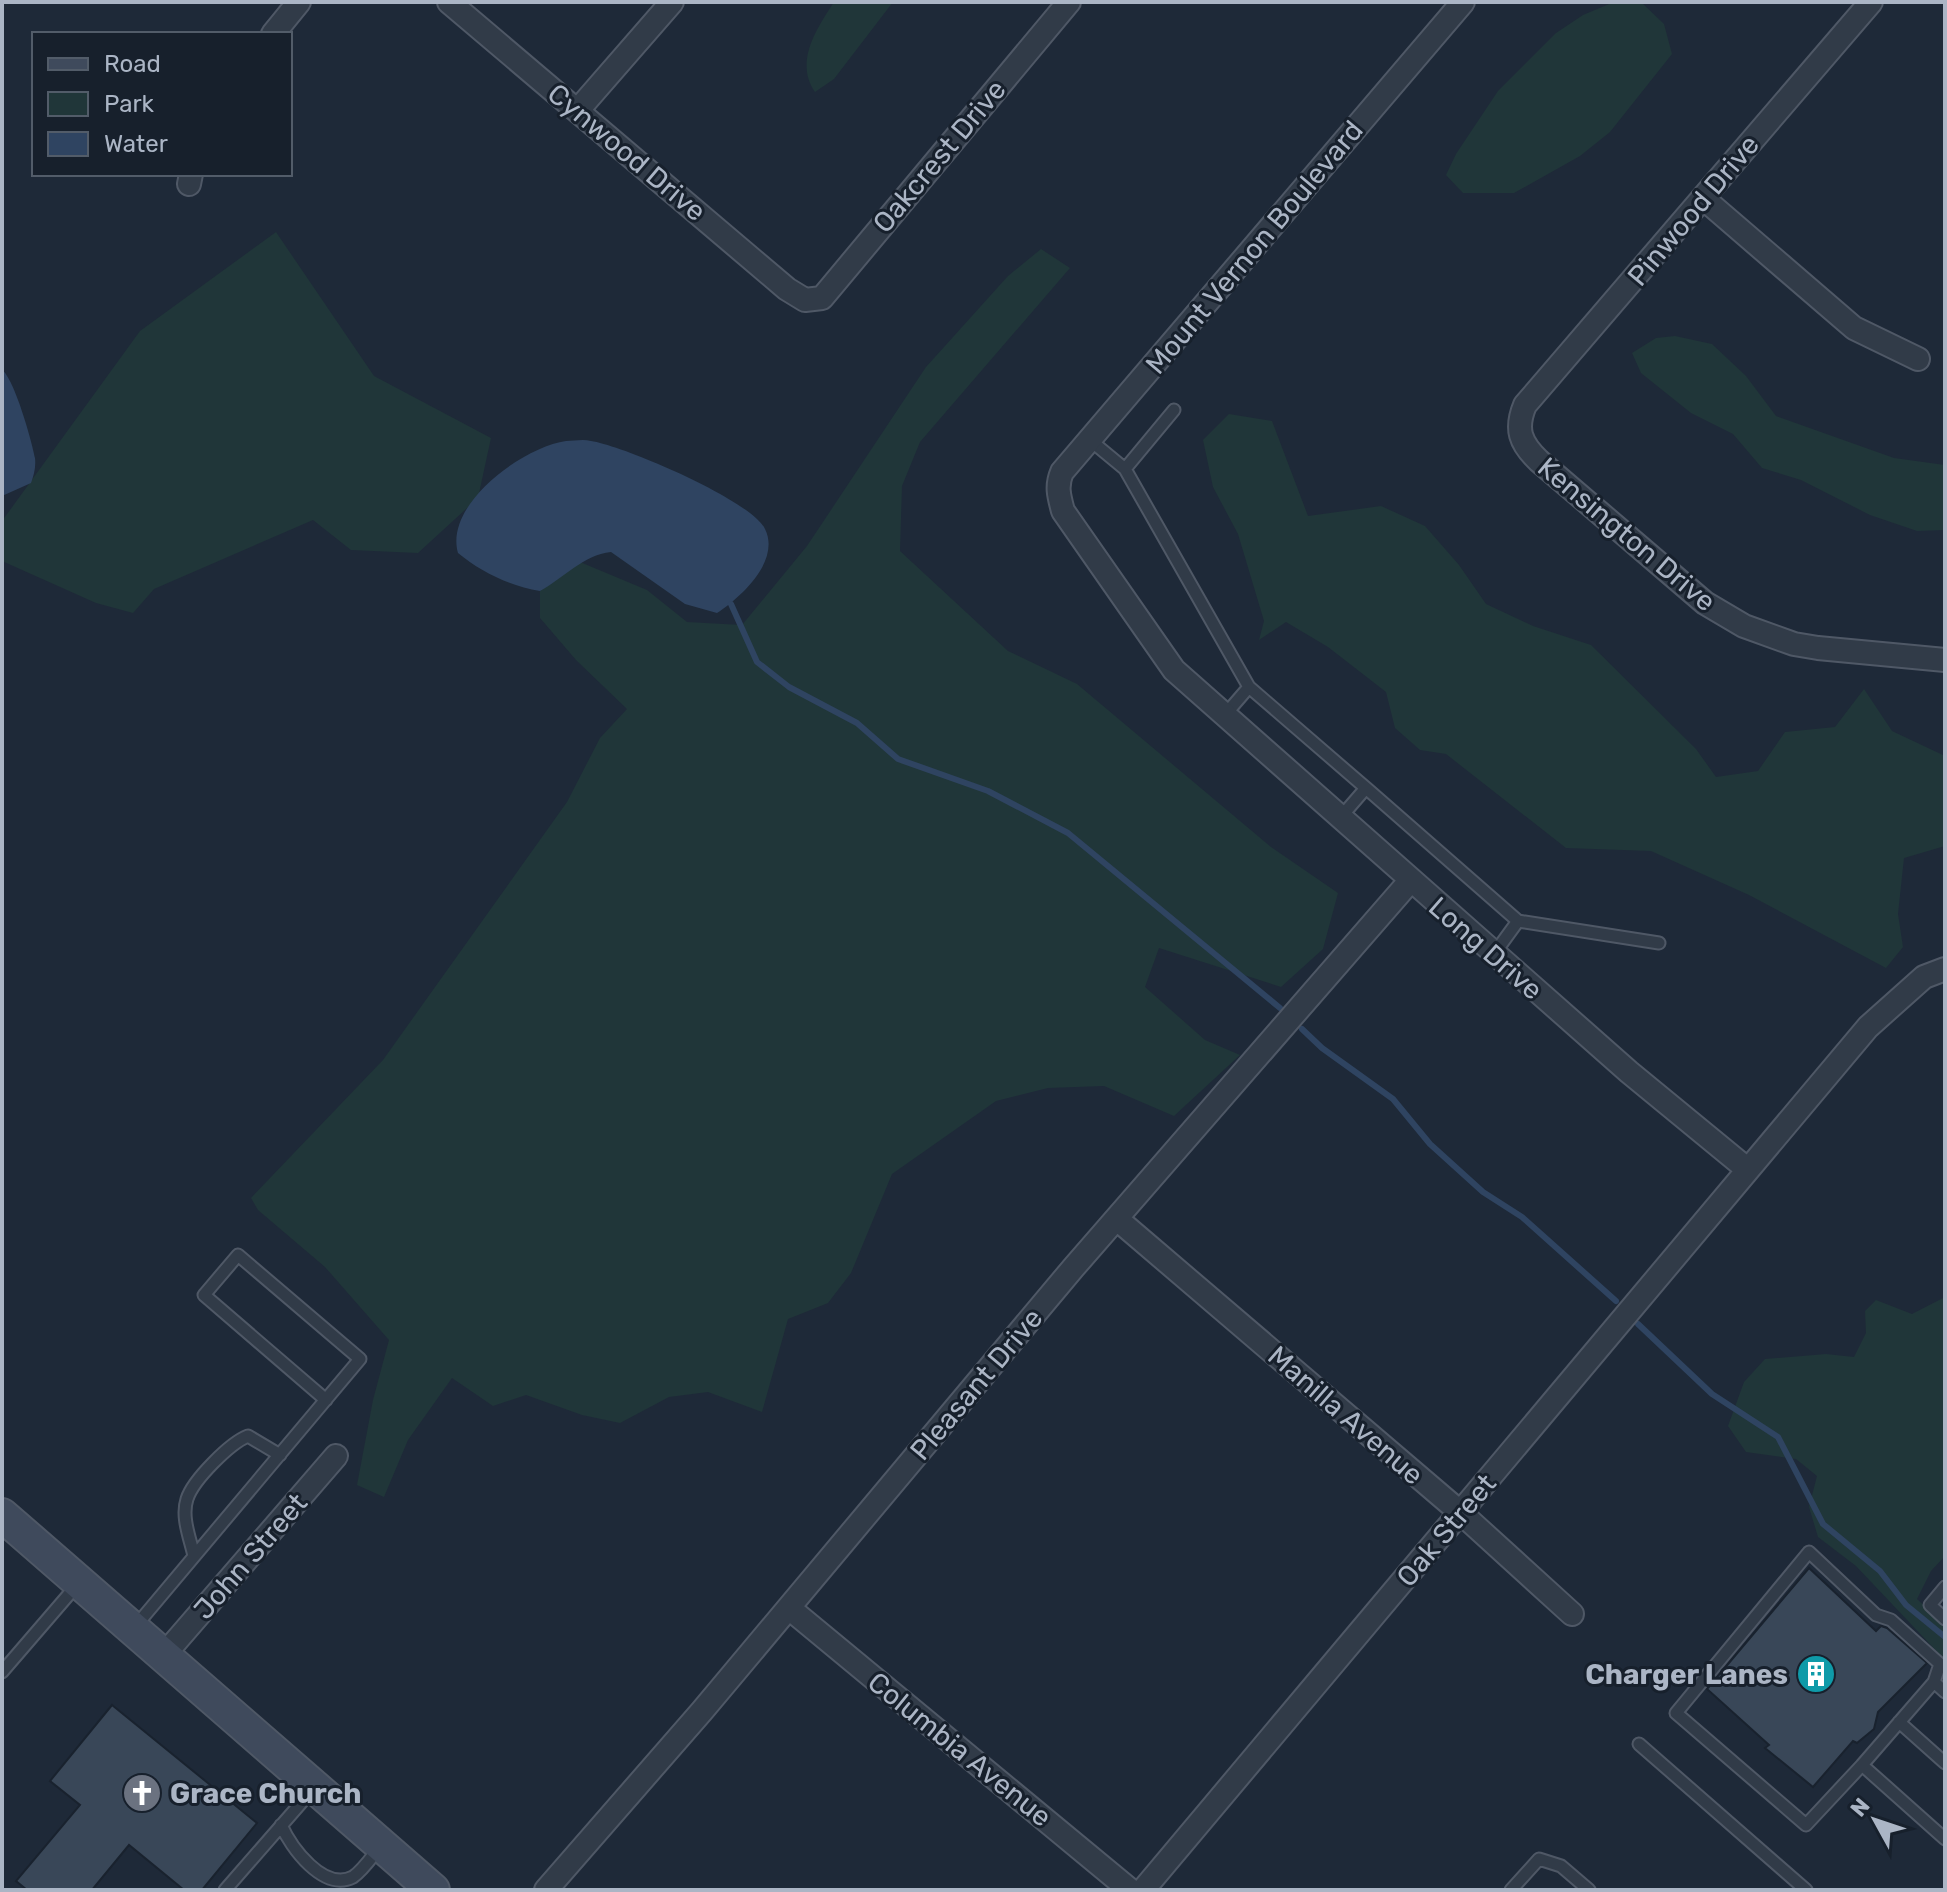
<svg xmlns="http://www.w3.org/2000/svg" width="1947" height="1892" font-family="Rubik,sans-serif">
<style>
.green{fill:#203639}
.water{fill:#2f4461}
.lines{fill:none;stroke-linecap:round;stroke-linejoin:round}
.stream{stroke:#2f4461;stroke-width:6}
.building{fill:#394758;stroke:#19222e;stroke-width:2}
.lane-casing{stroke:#4f5866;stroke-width:15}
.street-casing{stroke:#4f5866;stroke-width:26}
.secondary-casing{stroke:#4f5866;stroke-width:36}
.lane{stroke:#313b48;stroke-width:11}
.street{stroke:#313b48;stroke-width:22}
.secondary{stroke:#3f4a5c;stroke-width:32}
.labels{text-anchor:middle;stroke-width:6;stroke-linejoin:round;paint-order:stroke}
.street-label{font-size:28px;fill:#abb5c5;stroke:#17202c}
.poi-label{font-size:28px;font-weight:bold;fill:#abb5c5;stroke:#17202c;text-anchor:end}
</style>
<rect width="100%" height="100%" fill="#1e2938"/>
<!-- green -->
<path class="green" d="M 834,2 L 893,2 L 834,79 L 815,92 C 794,62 817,28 834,2 Z
M 1614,2 L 1641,2 L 1664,24 L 1672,54 L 1610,132 L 1580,156 L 1514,193 L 1463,193 L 1446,175 L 1456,154 L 1498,91 L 1556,33 L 1583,15 Z
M 276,232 L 374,376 L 491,438 L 478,498 L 418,553 L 351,550 L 313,520 L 154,589 L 133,613 L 96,603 L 2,561 L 2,521 L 140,331 Z
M 1041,249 L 1070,268 L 920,442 L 902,486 L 900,551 L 1008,651 L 1077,684 L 1271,847 L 1338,893 L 1323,949 L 1281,987 L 1159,948 L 1145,987 L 1205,1040 L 1240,1055 L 1174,1116 L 1104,1086 L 1048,1088 L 996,1101 L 892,1174 L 851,1273 L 828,1303 L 788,1319 L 762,1412 L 708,1392 L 669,1397 L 620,1423 L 582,1415 L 526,1395 L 493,1406 L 452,1378 L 408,1440 L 384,1497 L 357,1485 L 373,1400 L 389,1340 L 325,1267 L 258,1210 L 251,1198 L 383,1060 L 567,802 L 600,738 L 627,709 L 576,660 L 540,618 L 540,591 L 580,562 L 647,590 L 687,622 L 742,625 L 807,546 L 926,367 L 1008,276 Z
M 1675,336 L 1712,344 L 1746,376 L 1776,416 L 1894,458 L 1945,465 L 1945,530 L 1917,531 L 1870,515 L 1801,480 L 1762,468 L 1733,434 L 1691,413 L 1641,373 L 1632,353 L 1656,338 Z
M 1229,414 L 1272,421 L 1308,516 L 1381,506 L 1425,526 L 1459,565 L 1486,604 L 1533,626 L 1591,645 L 1696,749 L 1716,777 L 1758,771 L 1785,732 L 1835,727 L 1864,689 L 1892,731 L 1945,756 L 1945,846 L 1904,858 L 1898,914 L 1903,947 L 1886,968 L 1749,895 L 1651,851 L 1566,848 L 1446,754 L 1420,750 L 1395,728 L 1386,692 L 1328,647 L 1286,622 L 1259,640 L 1264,621 L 1238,534 L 1213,487 L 1203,440 Z
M 1945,1297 L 1945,1556 L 1931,1571 L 1917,1599 L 1945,1625 L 1945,1660 L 1856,1566 L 1818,1537 L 1809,1507 L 1817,1476 L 1796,1459 L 1746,1452 L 1728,1426 L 1744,1382 L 1765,1359 L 1826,1354 L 1854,1357 L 1866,1333 L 1865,1311 L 1876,1300 L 1912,1314 Z"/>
<!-- water -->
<path class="water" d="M 2,370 C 14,378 32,441 35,458 C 36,467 34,475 31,483 L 2,496 Z
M 566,441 C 574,441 583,439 591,441 C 624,446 751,500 765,529 C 781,561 740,598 717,613 L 685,604 L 611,552 C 583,555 564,578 540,591 C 510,586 481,572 458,553 C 444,504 523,447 566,441 Z"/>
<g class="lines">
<!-- stream -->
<path class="stream" d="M 731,604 L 757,662 L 789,687 L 857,723 L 898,759 L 988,791 L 1068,833 L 1280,1008
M 1302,1029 L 1322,1048 L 1393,1099 L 1430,1144 L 1483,1192 L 1522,1217 L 1616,1301
M 1638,1324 L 1712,1394 L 1778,1437 L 1823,1524 L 1880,1571 L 1906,1605 L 1945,1637"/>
</g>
<!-- building -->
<path class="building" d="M 1809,1568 L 1876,1631 L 1881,1626 L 1887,1628 L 1927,1663 L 1878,1712 L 1874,1729 L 1857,1743 L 1853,1741 L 1813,1787 L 1765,1748 L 1769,1745 L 1707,1689 Z
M 112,1705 L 257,1823 L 202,1890 L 184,1890 L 129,1845 L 92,1890 L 27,1890 L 16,1881 L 80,1805 L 50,1781 Z"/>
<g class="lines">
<!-- lane casing -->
<g class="lane-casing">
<path id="lane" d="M 1090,440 L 1125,469 L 1249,687
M 1125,469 L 1174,410
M 1224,716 L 1249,687 L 1366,788
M 1340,818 L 1366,788 L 1518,921 L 1494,954
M 1518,921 L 1659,943
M 194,1556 C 190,1538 181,1517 187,1499 C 193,1480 230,1443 248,1436 L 280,1455
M 1945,1587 L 1930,1605 L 1945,1619
M 134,1628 L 360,1359 L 238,1255 L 204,1295 L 326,1400
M 2,1672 L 77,1585
M 1945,1692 L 1934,1682 L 1940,1664 L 1891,1620 L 1876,1615 L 1809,1552 L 1676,1713 L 1806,1825 L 1862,1765 L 1945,1839
M 1899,1722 L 1945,1763
M 1639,1744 L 1806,1890
M 1862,1765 L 1934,1682
M 281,1825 C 291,1847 323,1892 353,1877 C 363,1870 371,1858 379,1848
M 225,1890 L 314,1788
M 1511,1890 L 1539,1859 L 1561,1866 L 1589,1890"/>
</g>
<!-- street casing -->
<g class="street-casing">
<path id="street" d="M 449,2 L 787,289 L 805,300 L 822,298 L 1069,2
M 1463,2 L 1062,472 C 1056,486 1059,496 1063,511 L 1174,670 L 1629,1072 L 1747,1169
M 1871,2 L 1525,405 C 1515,429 1520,443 1539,461 L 1705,603 L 1744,626 L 1794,644 L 1818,648 L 1945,660
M 273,34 L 299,2
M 578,110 L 672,2
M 189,184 L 191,174
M 1703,198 L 1854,328 L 1918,359
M 1117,1219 L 1461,1513 L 1572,1614
M 789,1608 L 1130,1890
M 164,1655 L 336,1456
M 546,1890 L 702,1711 L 1074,1267 L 1410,881
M 1143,1890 L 1868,1027 L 1924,977 L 1945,969"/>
</g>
<!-- secondary casing -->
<g class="secondary-casing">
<path id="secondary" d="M 2,1515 L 433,1890"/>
</g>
<!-- lane -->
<use href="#lane" class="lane"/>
<!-- street -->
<use href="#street" class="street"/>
<!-- secondary -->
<use href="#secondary" class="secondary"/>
</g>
<!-- icons -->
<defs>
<g id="building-disc" transform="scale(2)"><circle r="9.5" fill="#0f9aa8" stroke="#17202c"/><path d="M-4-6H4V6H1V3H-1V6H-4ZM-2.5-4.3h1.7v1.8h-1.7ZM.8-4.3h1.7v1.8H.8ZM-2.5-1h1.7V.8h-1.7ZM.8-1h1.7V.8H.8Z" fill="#fff"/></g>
<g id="church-disc" transform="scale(2)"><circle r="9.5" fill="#6b7280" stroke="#17202c"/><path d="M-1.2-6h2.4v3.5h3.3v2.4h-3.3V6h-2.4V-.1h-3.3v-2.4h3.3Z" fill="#fff"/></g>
</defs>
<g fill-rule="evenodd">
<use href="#building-disc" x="1816" y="1674"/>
<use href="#church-disc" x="142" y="1793"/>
</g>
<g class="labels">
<!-- street labels -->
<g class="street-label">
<text transform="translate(627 152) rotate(40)" y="10">Cynwood Drive</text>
<text transform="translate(939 156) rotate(-50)" y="10">Oakcrest Drive</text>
<text transform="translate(1693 210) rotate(-50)" y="10">Pinwood Drive</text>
<text transform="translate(1254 247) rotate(-50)" y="10">Mount Vernon Boulevard</text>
<text transform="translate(1627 534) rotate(40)" y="10">Kensington Drive</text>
<text transform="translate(1486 948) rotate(41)" y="10">Long Drive</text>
<text transform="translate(976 1384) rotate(-50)" y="10">Pleasant Drive</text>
<text transform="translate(1346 1415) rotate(41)" y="10">Manilla Avenue</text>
<text transform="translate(1446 1530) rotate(-50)" y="10">Oak Street</text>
<text transform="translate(250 1556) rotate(-49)" y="10">John Street</text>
<text transform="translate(960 1749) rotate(39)" y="10">Columbia Avenue</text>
</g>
<!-- poi labels -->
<g class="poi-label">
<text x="1788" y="1684">Charger Lanes</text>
<text x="170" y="1803" text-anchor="start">Grace Church</text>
</g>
</g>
<!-- border -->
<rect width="1947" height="1892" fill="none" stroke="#abb5c5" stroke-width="8"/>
<!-- legend -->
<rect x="32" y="32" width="260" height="144" fill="#17202c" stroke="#525c69" stroke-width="2"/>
<rect x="48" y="58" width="40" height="12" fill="#3f4a5c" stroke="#525c69" stroke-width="2"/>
<text x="104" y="72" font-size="24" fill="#abb5c5">Road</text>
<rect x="48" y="92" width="40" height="24" fill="#203639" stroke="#525c69" stroke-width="2"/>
<text x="104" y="112" font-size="24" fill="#abb5c5">Park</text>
<rect x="48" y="132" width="40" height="24" fill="#2f4461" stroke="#525c69" stroke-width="2"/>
<text x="104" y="152" font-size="24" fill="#abb5c5">Water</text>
<!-- north arrow -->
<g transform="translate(1875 1820) rotate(310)" stroke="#17202c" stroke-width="6" paint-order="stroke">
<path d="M0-6L14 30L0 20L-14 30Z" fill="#abb5c5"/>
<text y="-12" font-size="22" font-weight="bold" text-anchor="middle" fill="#abb5c5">N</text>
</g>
</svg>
